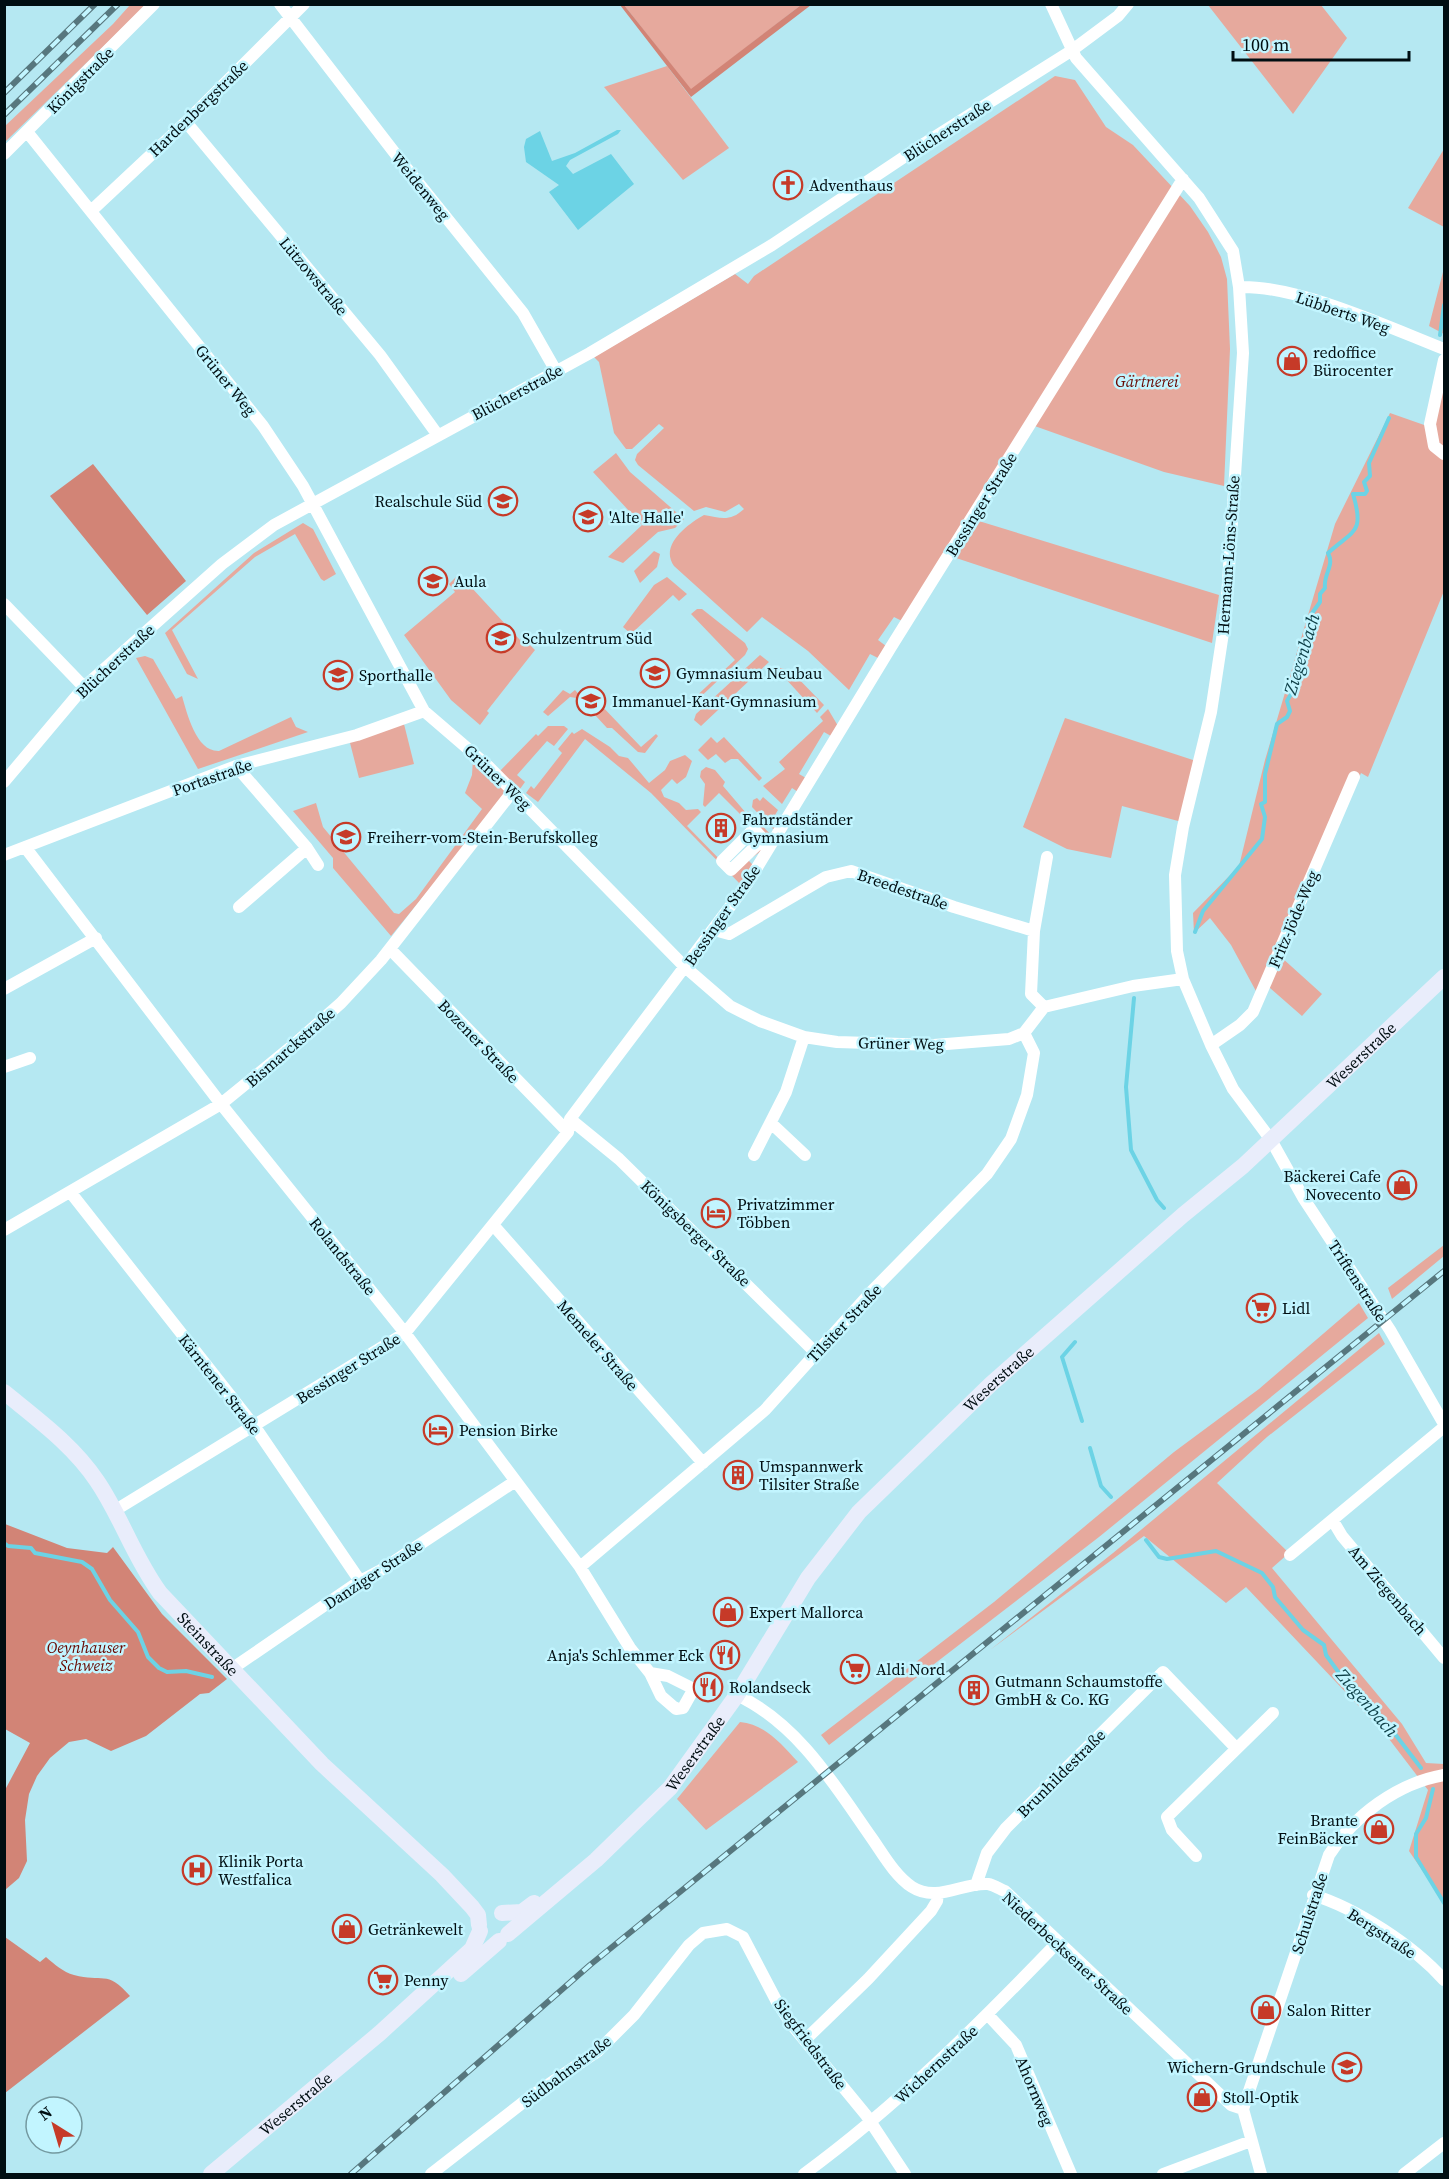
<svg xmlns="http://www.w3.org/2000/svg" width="1449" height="2179" font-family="'Source Serif 4',serif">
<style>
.green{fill:#e6a99d}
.forest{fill:#d28476}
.water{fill:#6cd3e5}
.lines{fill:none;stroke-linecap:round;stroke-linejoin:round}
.stream{stroke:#6cd3e5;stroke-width:4}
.street{stroke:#fff;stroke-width:12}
.secondary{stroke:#e9edfb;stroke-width:16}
.rail-casing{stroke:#57777e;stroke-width:6}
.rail{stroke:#c2f5ff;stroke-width:4;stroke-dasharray:11;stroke-linecap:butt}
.labels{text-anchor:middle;stroke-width:5;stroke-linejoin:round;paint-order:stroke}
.street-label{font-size:16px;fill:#000e12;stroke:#c2f5ff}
.poi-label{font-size:16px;fill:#000e12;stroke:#c2f5ff;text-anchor:start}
.park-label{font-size:16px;font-style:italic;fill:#690801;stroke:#c2f5ff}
.water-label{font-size:18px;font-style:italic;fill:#0d3e46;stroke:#c2f5ff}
</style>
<rect width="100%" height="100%" fill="#b5e8f2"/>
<!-- green -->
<path class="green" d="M 130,5 L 146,5 L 5,142 L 5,126 L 113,24 Z
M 624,5 L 801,5 L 691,90 Z
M 1208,5 L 1321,5 L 1347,38 L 1293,114 Z
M 667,66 L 729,148 L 683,180 L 604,87 Z
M 1055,76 L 1075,80 L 1106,127 L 1133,145 L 1190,206 L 1208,232 L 1221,257 L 1227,279 L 1230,349 L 1224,486 L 1164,472 L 1029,424 L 969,518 L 1219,595 L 1212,643 L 947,555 L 902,621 L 894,617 L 878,640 L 886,646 L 878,658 L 870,654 L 849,690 L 808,651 L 762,617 L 747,632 L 674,566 C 659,545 688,524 704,515 C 721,518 730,522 744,509 L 739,504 L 725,512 L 706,507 L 694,511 L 638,465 L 635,460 L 637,454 L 664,428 L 659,424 L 632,449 L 626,449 L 614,433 L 599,362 L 594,357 L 735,274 L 748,284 L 754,276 Z
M 1444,149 L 1444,227 L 1408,208 Z
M 1444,268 L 1444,334 L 1429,326 Z
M 1444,349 L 1444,591 L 1368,777 L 1361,773 L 1281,957 L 1322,994 L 1302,1016 L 1262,981 L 1257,993 L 1231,945 L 1210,918 L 1194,933 L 1193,913 L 1239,866 L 1265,760 L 1335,524 L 1390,413 L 1427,426 Z
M 616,453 L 630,472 L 684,519 L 675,528 L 658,532 L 623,563 L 608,557 L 642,525 L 593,472 Z
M 303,523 L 313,529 L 336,574 L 324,581 L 321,579 L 295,534 L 255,557 L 172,630 L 198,679 L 187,674 L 165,633 L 254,553 Z
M 654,551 L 660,554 L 657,567 L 640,583 L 634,571 Z
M 459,574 L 520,640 L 523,638 L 535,650 L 487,711 L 489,713 L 480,725 L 451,700 L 404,635 L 455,592 L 449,584 Z
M 667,577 L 687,594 L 679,601 L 673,595 L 631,634 L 623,627 L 654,585 Z
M 697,609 L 702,609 L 745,643 L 748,649 L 745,655 L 694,703 L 691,701 L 735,660 L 691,614 Z
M 760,655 L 769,662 L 701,726 L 694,720 L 696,714 Z
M 145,656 L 153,659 L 176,699 L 182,696 C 187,713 196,752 219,751 L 291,717 L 296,727 L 308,732 L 198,769 L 136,658 Z
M 774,666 L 791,671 L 824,705 L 817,713 Z
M 563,690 L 570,694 L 575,690 L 583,699 L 570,697 L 548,716 L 543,712 Z
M 599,703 L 641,747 L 656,734 L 658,736 L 645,753 L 638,752 L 612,728 L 607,728 L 595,715 Z
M 828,709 L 838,726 L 831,736 L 824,732 L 799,774 L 806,778 L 798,792 L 792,788 L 782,804 L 763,786 L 785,769 L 779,762 L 823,721 L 820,717 Z
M 1065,718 L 1196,761 L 1182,822 L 1122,806 L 1111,858 L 1067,849 L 1023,827 Z
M 404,724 L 414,764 L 359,778 L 349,739 Z
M 548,726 L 564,726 L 568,729 L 554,746 L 547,741 L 517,775 L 525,782 L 520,789 L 498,773 L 536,734 L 538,736 Z
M 582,729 L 610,747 L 619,756 L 628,758 L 649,783 L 665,770 L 670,761 L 685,755 L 692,761 L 686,777 L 677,784 L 672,779 L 661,790 L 664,797 L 679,803 L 686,810 L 698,809 L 701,812 L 687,826 L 731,871 L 745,857 L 754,866 L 742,886 L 651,793 L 585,739 L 538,802 L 526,793 L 531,786 L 534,789 L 562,753 L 558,749 L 572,732 L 574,734 Z
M 711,737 L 717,743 L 724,737 L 762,778 L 759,781 L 738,759 L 731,759 L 725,763 L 716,754 L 708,760 L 698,750 Z
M 473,759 L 508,793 L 391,936 L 333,868 L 333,858 L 293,811 L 316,803 L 323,827 L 394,913 L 399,914 L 416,899 L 482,809 L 465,793 L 472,775 Z
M 706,767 L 715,770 L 725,782 L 723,786 L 746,813 L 748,811 L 772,836 L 765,848 L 753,857 L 764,838 L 719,793 L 705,807 L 703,805 L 705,784 L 700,777 L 701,771 Z
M 763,797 L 778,810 L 772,820 L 778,824 L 775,831 L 752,807 L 753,800 L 757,798 L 760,801 Z
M 1444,1245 L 1444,1256 L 1392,1299 L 1388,1288 Z
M 1359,1303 L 1368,1318 L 1099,1537 L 829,1745 L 821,1735 L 994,1602 L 1174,1452 L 1259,1389 Z
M 1379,1333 L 1385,1344 L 1267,1437 L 1217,1483 L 1289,1553 L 1272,1568 L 1402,1724 L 1426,1763 L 1444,1764 L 1444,1902 L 1409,1851 L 1428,1790 L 1386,1735 L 1246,1587 L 1226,1603 L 1144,1536 L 990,1650 L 1113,1553 Z
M 740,1722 C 765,1724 781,1744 798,1762 L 706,1830 L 677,1799 Z"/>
<!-- forest -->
<path class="forest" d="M 620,5 L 624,5 L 691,89 L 801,5 L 811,5 L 691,97 Z
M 93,464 L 186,581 L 147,615 L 50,496 Z
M 5,1524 L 67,1548 L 107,1553 L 113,1547 L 162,1614 L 227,1679 L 209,1693 L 200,1694 L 146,1736 L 111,1751 L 86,1739 L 69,1742 L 50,1758 L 37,1776 L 29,1794 L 25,1820 L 27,1861 L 19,1878 L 5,1890 L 5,1790 L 30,1743 L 5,1729 Z
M 5,1937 L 40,1962 L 46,1957 C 54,1964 63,1972 74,1975 C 102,1983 107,1969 130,1996 L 5,2093 Z"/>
<!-- water -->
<path class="water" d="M 617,130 L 621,130 L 618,134 L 570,160 L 566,166 L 573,174 L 611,154 L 634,184 L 578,230 L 549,192 L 559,185 L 526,162 L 524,147 L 526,139 L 540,131 L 552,161 L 575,153 Z"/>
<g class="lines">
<!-- stream -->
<path class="stream" d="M 1440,335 L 1444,305
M 1195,932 L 1203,911 L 1262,839 L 1265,817 L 1261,804 L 1265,802 L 1265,774 L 1277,724 L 1287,717 L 1290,711 L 1287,701 L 1295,687 L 1293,680 L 1300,664 L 1298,656 L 1305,648 L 1304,643 L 1313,627 L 1310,616 L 1320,602 L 1320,594 L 1325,588 C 1323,574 1335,566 1328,553 C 1353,530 1365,534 1353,494 L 1365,494 L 1367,491 L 1364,482 L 1370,476 L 1369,463 L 1389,418
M 1134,998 L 1126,1087 L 1131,1150 L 1157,1200 L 1164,1208
M 1075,1342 L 1062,1357 L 1082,1421
M 1090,1448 L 1101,1486 L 1111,1497
M 1146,1540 L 1159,1557 L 1167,1559 L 1216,1551 L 1262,1573 L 1273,1587 L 1275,1597 L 1303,1630 L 1324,1645 L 1326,1655 L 1355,1695 L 1382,1717 L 1421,1768
M 4,1543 L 8,1546 L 31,1548 L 35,1553 L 82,1562 L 92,1569 L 110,1600 L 138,1632 L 148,1657 L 159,1668 L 167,1672 L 186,1671 L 212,1677
M 1433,1789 L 1426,1818 L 1416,1834 L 1416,1857 L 1444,1903"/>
<!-- street -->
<path class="street" d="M 280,4 L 404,165 L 523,313 L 556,371
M 1051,4 L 1076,58 L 1199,198 L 1233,251 L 1239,287 L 1243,353 L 1226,613 L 1211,712 L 1183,827 L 1175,875 L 1177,951 L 1183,979 L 1211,1045 L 1233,1089 L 1271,1140 L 1304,1199 L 1390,1330 L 1444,1424
M 186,122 L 380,355 L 437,434
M 28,133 L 263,426 L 303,486 L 424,711 L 488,766 L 685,967 L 730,1006 L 760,1021 L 804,1037 L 837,1042 L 934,1045 L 1009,1039 L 1024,1033 L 1044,1007 L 1133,986 L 1183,979
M 4,154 L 154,4
M 91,211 L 186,122 L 304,4
M 1239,287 C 1298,285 1388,327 1444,349
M 1444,360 L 1430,424 L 1434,446 L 1444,454
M 4,604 L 84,687
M 236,766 L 307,848 L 318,865
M 4,782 L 84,687 L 222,564 L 274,525 L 590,353 L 772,245 L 925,143 L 1071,51 L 1118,16 L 1128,4
M 754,829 L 763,839 L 731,870 L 722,861 Z
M 25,847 L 221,1104 L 405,1333 L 580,1567 L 630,1648 L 650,1673 L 661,1696 L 676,1709 L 683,1708 L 692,1692 L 690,1687 L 668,1676 L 650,1673
M 4,855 L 236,766 L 357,735 L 424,711
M 239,907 L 307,848
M 714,930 L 729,934 L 826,877 L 851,871 L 954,907 L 1034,931
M 390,949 L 568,1132
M 4,989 L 96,938
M 1044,1007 L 1031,994 L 1034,931 L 1047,857
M 1211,1045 L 1240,1025 L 1253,1012 L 1354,777
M 4,1067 L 30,1058
M 570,1119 L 619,1159 L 816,1353
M 772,1124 L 805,1155
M 754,1155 L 786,1092 L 804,1037
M 71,1193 L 255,1427 L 360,1581
M 494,1226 L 703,1463
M 4,1230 L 221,1104 L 291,1047 L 341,1003 L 381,960 L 513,791
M 114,1511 L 405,1333 L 568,1132 L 570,1119 L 747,884 L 891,647 L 1183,179
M 1333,1521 L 1342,1536 L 1444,1658
M 1290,1555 L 1444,1427
M 580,1567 L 765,1410 L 872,1291 L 987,1174 L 1011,1139 L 1027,1095 L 1034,1053 L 1024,1033
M 233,1668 L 360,1581 L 381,1570 L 514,1482
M 737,1695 C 798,1724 834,1784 871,1837 C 883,1854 895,1876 912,1887 C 937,1903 963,1882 988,1884 C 994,1885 1000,1889 1005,1891 L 1231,2105 L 1243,2109
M 1196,1856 L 1172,1830 L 1167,1817 L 1273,1713
M 976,1885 L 987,1853 L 1006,1828 L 1163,1672 L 1236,1748
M 1313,1895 C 1356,1908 1414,1946 1444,1980
M 989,2016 L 1016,2045 L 1071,2174
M 806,2039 L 868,1979 L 931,1911 L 937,1901 L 938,1893
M 431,2174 L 530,2097 L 598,2051 L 634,2015 L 689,1945 L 703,1933 L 727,1929 L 743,1937 L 777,2002 L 792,2025 L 866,2115 L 905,2174
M 804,2174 C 898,2105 977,2026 1058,1942
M 1163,2174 L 1251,2141
M 1261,2174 L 1243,2109 L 1329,1855 C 1354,1815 1398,1783 1444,1775
M 1404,2174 L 1444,2143"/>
<!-- secondary -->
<g class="secondary">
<path id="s1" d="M 4,1392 C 37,1419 73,1445 97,1481 C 121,1516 133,1556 160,1593 L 322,1764 L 442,1875 L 472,1907 L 478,1915 L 479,1925"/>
<path d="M 502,1913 L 522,1912 L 534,1903"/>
<path id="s2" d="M 508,1934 L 596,1860 L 670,1788 L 737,1695 L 808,1578 L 859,1512 L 991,1384 L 1183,1215 L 1243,1166 L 1444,977"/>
<path d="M 461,1974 L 499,1941"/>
<path id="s3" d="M 211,2174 L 380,2033 L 472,1949 L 480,1931"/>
</g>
<!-- rail casing -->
<g class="rail-casing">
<path id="rail" d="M 4,93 L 95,4
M 4,115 L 118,4
M 351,2174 L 590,1965 L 1444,1271"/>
</g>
<!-- rail -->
<use href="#rail" class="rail"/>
</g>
<!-- icons -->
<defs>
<g id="church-ring" transform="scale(1.5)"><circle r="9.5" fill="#c2f5ff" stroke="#c63a28" stroke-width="1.5"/><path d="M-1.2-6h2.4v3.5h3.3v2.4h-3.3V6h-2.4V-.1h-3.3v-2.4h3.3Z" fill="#c63a28"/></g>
<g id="shop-ring" transform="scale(1.5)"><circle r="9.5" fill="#c2f5ff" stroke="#c63a28" stroke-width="1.5"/><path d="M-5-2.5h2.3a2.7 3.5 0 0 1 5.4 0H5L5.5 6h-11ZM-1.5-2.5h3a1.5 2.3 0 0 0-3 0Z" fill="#c63a28"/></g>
<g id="school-ring" transform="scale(1.5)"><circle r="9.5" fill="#c2f5ff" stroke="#c63a28" stroke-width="1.5"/><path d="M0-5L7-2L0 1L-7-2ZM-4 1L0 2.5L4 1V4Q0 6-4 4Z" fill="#c63a28"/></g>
<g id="building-ring" transform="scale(1.5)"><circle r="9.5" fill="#c2f5ff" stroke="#c63a28" stroke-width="1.5"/><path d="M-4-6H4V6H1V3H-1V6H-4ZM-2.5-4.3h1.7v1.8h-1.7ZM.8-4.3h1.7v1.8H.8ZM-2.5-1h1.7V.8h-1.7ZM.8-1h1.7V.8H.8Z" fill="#c63a28"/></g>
<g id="hotel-ring" transform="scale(1.5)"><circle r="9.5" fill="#c2f5ff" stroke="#c63a28" stroke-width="1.5"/><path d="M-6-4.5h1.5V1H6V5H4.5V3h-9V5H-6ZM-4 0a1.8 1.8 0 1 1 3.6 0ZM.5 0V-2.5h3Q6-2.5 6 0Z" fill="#c63a28"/></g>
<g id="supermarket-ring" transform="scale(1.5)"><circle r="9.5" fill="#c2f5ff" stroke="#c63a28" stroke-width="1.5"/><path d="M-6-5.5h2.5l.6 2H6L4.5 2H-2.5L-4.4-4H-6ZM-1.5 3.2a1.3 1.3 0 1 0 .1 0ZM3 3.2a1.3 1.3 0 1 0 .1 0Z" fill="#c63a28"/></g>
<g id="restaurant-ring" transform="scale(1.5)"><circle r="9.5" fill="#c2f5ff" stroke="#c63a28" stroke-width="1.5"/><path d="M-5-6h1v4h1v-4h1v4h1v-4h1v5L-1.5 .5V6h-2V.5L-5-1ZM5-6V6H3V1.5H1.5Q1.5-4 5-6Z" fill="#c63a28"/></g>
<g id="hospital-ring" transform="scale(1.5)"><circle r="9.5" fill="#c2f5ff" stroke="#c63a28" stroke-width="1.5"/><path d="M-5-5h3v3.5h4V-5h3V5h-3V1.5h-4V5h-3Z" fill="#c63a28"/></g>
</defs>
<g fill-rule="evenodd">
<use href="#church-ring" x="788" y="185"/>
<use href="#shop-ring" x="1292" y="361"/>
<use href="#school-ring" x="503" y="501"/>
<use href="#school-ring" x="588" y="517"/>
<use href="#school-ring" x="433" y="581"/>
<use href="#school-ring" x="501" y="638"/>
<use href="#school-ring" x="655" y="673"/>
<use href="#school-ring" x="338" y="675"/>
<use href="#school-ring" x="591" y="701"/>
<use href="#building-ring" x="721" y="828"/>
<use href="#school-ring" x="346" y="837"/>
<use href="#shop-ring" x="1402" y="1185"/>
<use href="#hotel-ring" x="716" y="1213"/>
<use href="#supermarket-ring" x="1261" y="1308"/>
<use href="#hotel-ring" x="438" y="1430"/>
<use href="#building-ring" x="738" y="1475"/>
<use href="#shop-ring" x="728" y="1612"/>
<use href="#restaurant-ring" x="725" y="1655"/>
<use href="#supermarket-ring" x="855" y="1669"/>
<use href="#restaurant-ring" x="708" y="1687"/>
<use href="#building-ring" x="974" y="1690"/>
<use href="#shop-ring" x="1379" y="1829"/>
<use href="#hospital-ring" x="197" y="1870"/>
<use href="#shop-ring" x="347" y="1929"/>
<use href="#supermarket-ring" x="383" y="1980"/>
<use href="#shop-ring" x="1266" y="2010"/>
<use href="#school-ring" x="1347" y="2067"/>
<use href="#shop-ring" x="1202" y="2097"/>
</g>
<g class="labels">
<!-- street labels -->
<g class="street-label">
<text transform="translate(80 80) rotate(-45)" y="6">Königstraße</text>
<text transform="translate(198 108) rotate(-44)" y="6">Hardenbergstraße</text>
<text transform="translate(947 130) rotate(-33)" y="6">Blücherstraße</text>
<text transform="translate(421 186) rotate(51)" y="6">Weidenweg</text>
<text transform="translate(314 276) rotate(50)" y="6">Lützowstraße</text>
<text transform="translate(1343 312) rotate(19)" y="6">Lübberts Weg</text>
<text transform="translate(226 380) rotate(51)" y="6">Grüner Weg</text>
<text transform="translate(517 392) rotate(-28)" y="6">Blücherstraße</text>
<text transform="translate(981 504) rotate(-58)" y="6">Bessinger Straße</text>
<text transform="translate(1228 555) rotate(-86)" y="6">Hermann-Löns-Straße</text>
<text transform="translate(115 661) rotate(-43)" y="6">Blücherstraße</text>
<text transform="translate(212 777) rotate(-19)" y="6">Portastraße</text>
<text transform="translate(498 777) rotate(44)" y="6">Grüner Weg</text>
<text transform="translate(903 889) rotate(19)" y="6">Breedestraße</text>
<text transform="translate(722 915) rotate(-55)" y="6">Bessinger Straße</text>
<text transform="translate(1293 919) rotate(-67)" y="6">Fritz-Jöde-Weg</text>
<text transform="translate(479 1041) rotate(46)" y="6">Bozener Straße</text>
<text transform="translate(901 1043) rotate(1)" y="6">Grüner Weg</text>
<text transform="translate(290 1047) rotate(-41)" y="6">Bismarckstraße</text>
<text dy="6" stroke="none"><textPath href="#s2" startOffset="1232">Weserstraße</textPath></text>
<text transform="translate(696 1233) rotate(44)" y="6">Königsberger Straße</text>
<text transform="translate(343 1256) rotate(51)" y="6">Rolandstraße</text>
<text transform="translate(1358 1281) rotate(57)" y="6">Triftenstraße</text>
<text transform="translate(844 1323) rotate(-47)" y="6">Tilsiter Straße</text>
<text transform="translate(598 1345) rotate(49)" y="6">Memeler Straße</text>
<text transform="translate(348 1368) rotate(-32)" y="6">Bessinger Straße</text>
<text dy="6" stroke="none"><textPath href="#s2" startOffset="746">Weserstraße</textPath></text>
<text transform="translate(220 1384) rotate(52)" y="6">Kärntener Straße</text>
<text transform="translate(373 1574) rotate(-33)" y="6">Danziger Straße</text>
<text transform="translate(1388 1590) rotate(50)" y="6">Am Ziegenbach</text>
<text dy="6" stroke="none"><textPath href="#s1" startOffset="328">Steinstraße</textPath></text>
<text dy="6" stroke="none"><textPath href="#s2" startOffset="261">Weserstraße</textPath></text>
<text transform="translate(1061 1773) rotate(-45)" y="6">Brunhildestraße</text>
<text transform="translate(1309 1913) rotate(-72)" y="6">Schulstraße</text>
<text transform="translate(1382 1933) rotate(33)" y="6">Bergstraße</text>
<text transform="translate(1068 1953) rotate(43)" y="6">Niederbecksener Straße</text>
<text transform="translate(811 2044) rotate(53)" y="6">Siegfriedstraße</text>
<text transform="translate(936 2064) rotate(-43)" y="6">Wichernstraße</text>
<text transform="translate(566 2071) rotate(-37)" y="6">Südbahnstraße</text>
<text transform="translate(1035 2091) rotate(67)" y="6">Ahornweg</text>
<text dy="6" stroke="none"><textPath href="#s3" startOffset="110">Weserstraße</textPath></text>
</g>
<!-- poi labels -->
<g class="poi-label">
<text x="809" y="191">Adventhaus</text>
<text x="1313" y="358">redoffice<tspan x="1313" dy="18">Bürocenter</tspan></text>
<text x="482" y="507" text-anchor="end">Realschule Süd</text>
<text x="609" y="523">'Alte Halle'</text>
<text x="454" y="587">Aula</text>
<text x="522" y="644">Schulzentrum Süd</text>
<text x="676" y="679">Gymnasium Neubau</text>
<text x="359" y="681">Sporthalle</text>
<text x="612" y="707">Immanuel-Kant-Gymnasium</text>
<text x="742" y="825">Fahrradständer<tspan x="742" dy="18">Gymnasium</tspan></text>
<text x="367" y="843">Freiherr-vom-Stein-Berufskolleg</text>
<text x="1381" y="1182" text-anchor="end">Bäckerei Cafe<tspan x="1381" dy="18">Novecento</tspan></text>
<text x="737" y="1210">Privatzimmer<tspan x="737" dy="18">Többen</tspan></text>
<text x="1282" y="1314">Lidl</text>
<text x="459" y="1436">Pension Birke</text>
<text x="759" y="1472">Umspannwerk<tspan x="759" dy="18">Tilsiter Straße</tspan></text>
<text x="749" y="1618">Expert Mallorca</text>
<text x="704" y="1661" text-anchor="end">Anja's Schlemmer Eck</text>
<text x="876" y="1675">Aldi Nord</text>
<text x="995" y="1687">Gutmann Schaumstoffe<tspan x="995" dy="18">GmbH &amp; Co. KG</tspan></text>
<text x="729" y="1693">Rolandseck</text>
<text x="1358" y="1826" text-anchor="end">Brante<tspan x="1358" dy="18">FeinBäcker</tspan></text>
<text x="218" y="1867">Klinik Porta<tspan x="218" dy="18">Westfalica</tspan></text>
<text x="368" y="1935">Getränkewelt</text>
<text x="404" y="1986">Penny</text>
<text x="1287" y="2016">Salon Ritter</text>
<text x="1326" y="2073" text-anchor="end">Wichern-Grundschule</text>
<text x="1223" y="2103">Stoll-Optik</text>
</g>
<!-- park labels -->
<g class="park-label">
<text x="1147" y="387">Gärtnerei</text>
<text x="86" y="1653">Oeynhauser<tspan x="86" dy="18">Schweiz</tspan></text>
</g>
<!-- water labels -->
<g class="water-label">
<text transform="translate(1302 654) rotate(-73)" y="6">Ziegenbach</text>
<text transform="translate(1367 1703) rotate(49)" y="6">Ziegenbach</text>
</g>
</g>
<!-- border -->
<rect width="1449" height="2179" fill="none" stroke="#000e12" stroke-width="12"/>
<!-- north arrow -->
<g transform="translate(54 2125) rotate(323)"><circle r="28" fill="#c2f5ff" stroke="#7499a0" stroke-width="1.5"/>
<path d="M0-4.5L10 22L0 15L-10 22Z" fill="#c63a28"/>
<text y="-9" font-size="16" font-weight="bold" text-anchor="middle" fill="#000e12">N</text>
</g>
<!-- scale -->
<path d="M1233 51v9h176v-9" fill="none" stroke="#000e12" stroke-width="3"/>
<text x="1242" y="51" font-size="18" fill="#000e12" stroke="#c2f5ff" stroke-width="4.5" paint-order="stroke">100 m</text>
</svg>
